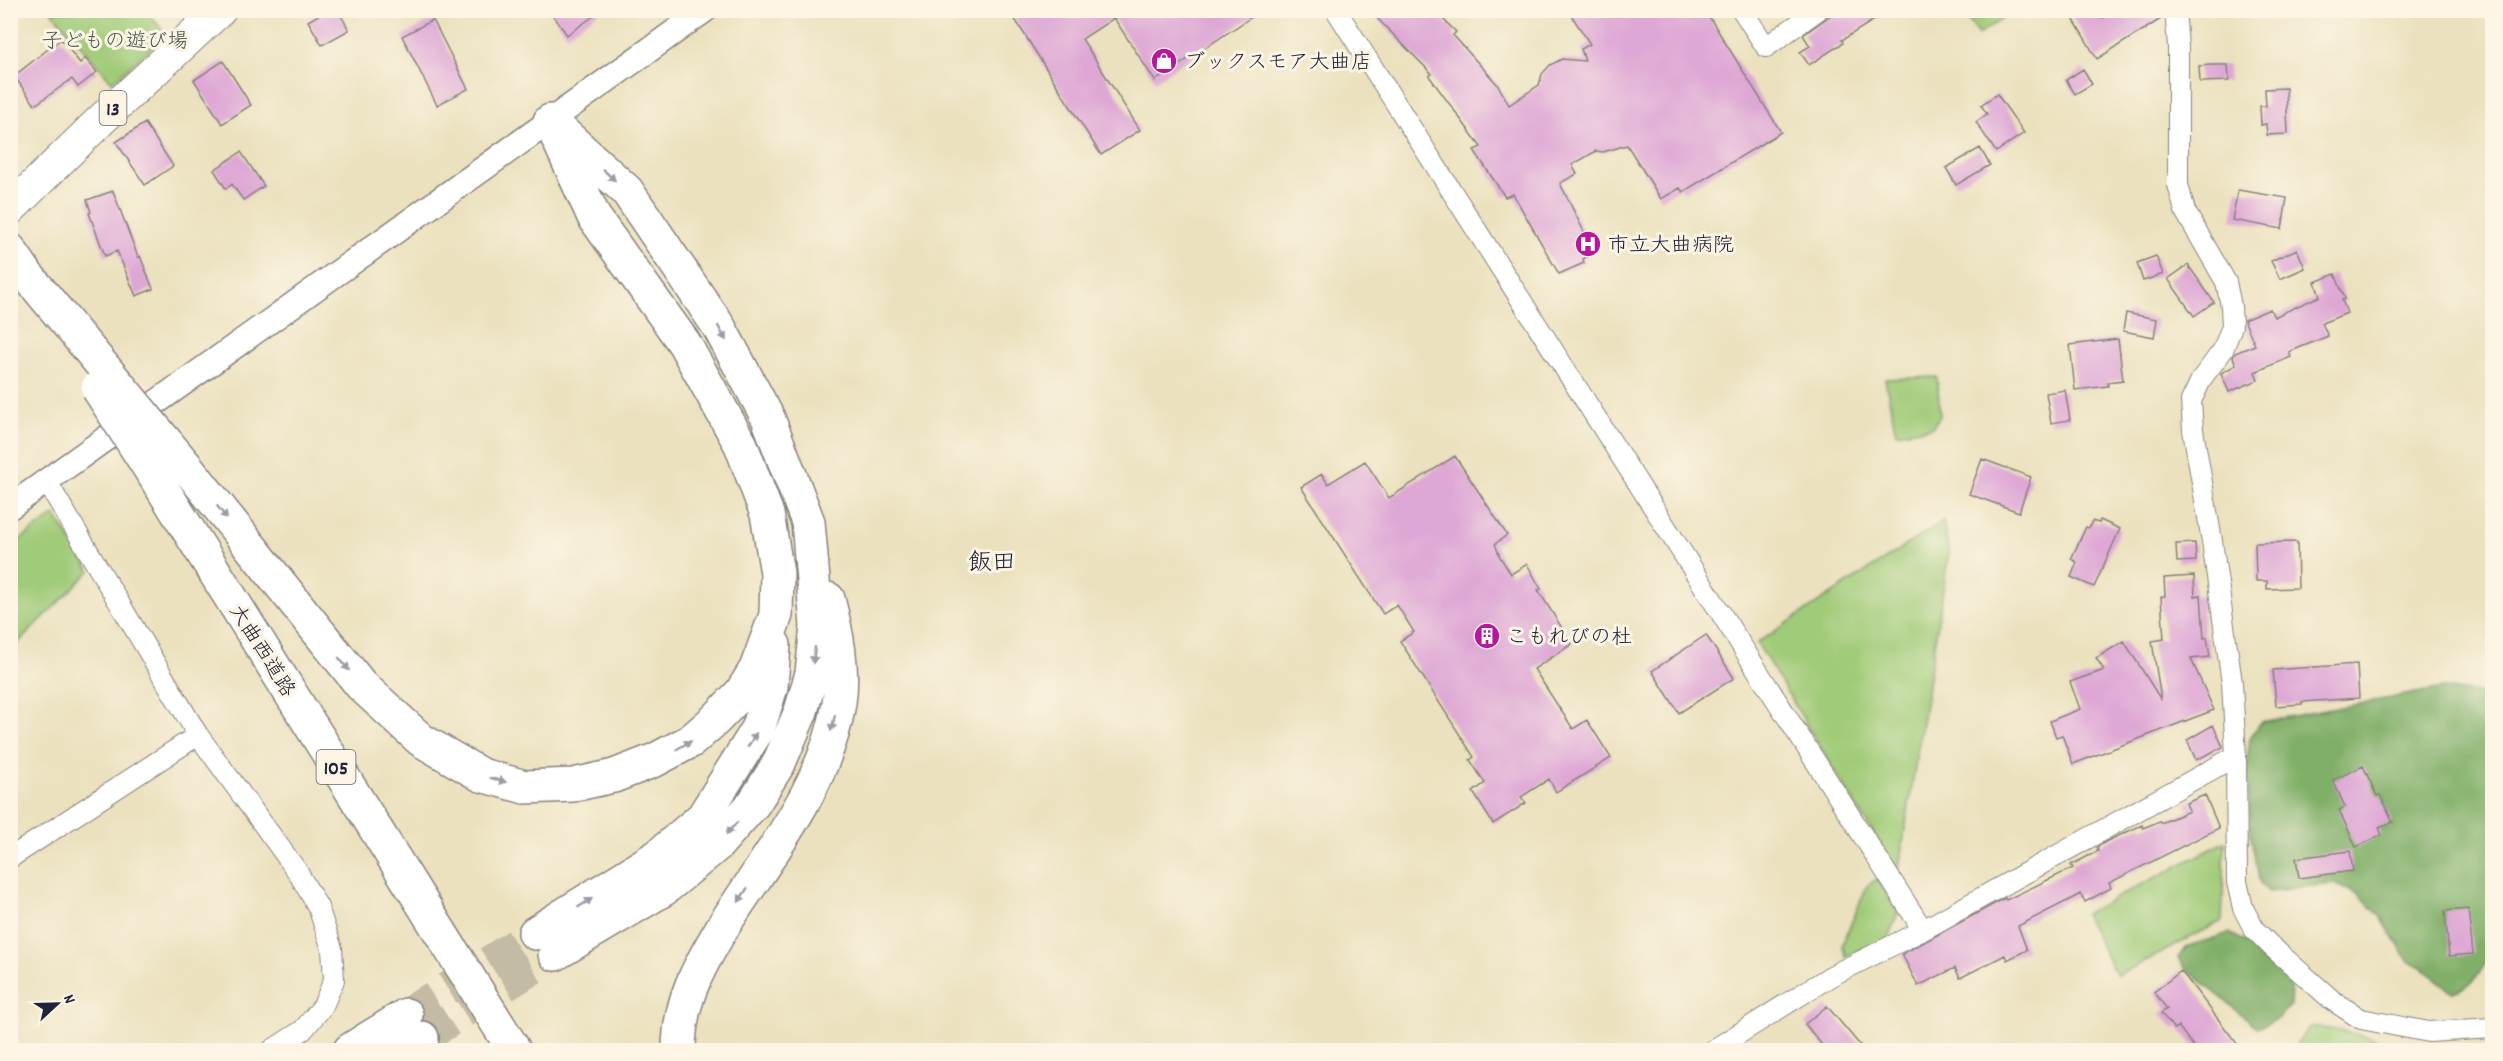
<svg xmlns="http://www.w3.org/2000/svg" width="2503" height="1061" font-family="Dekko,'Klee One',sans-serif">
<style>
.green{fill:#a0cb78;stroke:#61765a;stroke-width:1.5}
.forest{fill:#80af68;stroke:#516852;stroke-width:1.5}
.building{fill:#dea7d5}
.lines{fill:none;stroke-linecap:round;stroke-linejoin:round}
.motorway-tunnel{stroke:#c3bba4;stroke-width:33;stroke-dasharray:33 16;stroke-linecap:butt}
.minor-casing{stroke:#86827c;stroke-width:22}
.tertiary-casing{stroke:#86827c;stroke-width:27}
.primary-casing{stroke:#86827c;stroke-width:34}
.motorway-casing{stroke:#86827c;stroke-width:36}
.minor{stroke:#fff;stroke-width:20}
.tertiary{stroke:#fff;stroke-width:24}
.primary{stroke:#fff;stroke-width:32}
.motorway{stroke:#fff;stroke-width:33}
.motorway-bridge-casing{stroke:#86827c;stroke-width:36;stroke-linecap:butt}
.motorway-bridge{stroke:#fff;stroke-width:33}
.oneway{fill:#9c9ca7}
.labels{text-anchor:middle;stroke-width:6;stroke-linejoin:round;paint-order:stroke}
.shield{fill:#fcf5e5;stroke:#63616e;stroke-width:1.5}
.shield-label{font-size:20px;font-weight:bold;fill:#22223b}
.park-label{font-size:21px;fill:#48554d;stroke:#fcf5e5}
.poi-label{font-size:21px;fill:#22223b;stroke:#fcf5e5;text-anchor:start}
.street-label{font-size:21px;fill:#22223b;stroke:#fcf5e5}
.quarter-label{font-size:24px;fill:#22223b;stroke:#fcf5e5}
</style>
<rect width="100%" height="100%" fill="#fcf5e5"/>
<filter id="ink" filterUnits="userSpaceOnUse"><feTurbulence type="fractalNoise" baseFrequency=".0167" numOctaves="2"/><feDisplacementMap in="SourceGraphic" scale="12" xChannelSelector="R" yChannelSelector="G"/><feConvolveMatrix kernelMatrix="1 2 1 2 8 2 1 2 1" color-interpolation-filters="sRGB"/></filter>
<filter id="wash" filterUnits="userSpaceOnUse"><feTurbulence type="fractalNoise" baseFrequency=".008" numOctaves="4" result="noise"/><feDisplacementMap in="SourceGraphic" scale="24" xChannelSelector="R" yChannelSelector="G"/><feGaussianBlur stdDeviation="1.35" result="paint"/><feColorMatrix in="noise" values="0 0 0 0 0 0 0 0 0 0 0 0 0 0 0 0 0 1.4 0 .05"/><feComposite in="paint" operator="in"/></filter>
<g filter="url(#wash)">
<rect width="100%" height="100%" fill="#ebe1be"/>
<!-- green -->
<path class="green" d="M 51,11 L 147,11 L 166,35 L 112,82 Z
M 1963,11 L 2014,11 L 1978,35 Z
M 1937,377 L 1940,416 L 1932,427 L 1896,433 L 1885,379 Z
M 55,515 L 90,571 L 11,650 L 11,546 Z
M 1943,521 L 1949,552 L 1898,874 L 1757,643 Z
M 2225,842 L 2222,921 L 2117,976 L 2084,914 Z
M 1877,879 L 1898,912 L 1888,939 L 1846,956 L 1842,945 L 1867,886 Z
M 2309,1027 L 2341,1030 L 2414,1050 L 2295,1050 L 2298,1040 Z"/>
<!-- forest -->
<path class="forest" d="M 2443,688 L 2492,695 L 2492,948 C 2484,969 2475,985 2453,992 L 2423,969 L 2408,961 L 2380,916 L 2358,895 L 2337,884 L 2300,887 L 2269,892 L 2260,884 L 2251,840 L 2247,758 L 2250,738 L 2261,722 Z
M 2229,933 C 2249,943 2282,962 2290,985 C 2292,991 2290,999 2290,1005 L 2278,1019 L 2258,1028 L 2185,968 L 2178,958 L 2186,947 Z"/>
<g id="blocks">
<!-- building -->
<path class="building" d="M 327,10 L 338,10 L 349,30 L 322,45 L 308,21 Z
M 549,10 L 602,10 L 567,35 Z
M 1009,10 L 1262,10 L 1155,81 L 1114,18 L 1082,39 L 1140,130 L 1101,155 Z
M 1369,10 L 1434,10 L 1456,32 L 1453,35 L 1498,85 L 1509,105 L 1539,85 L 1542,74 L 1550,65 L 1562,59 L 1585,61 L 1581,49 L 1590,44 L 1568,10 L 1705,10 L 1781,132 L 1683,192 L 1680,188 L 1661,199 L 1627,145 L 1603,152 L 1596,151 L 1572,165 L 1577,174 L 1560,183 L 1594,252 L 1583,259 L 1584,263 L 1559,274 L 1513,194 L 1505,197 L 1474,150 L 1481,147 L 1429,76 L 1432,74 Z
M 1838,10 L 1890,10 L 1842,40 L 1843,43 L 1809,65 L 1800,52 L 1810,46 L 1803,35 Z
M 2068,10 L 2098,10 L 2103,18 L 2116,10 L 2163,10 L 2164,17 L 2097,59 Z
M 433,20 L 468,89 L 437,105 L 402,36 Z
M 61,39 L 80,63 L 85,58 L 97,72 L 78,87 L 72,79 L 35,105 L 14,76 Z
M 223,61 L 251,105 L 222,124 L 194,80 Z
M 2211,65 L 2228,65 L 2229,81 L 2200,82 L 2199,66 Z
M 2083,69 L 2092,84 L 2075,94 L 2066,80 Z
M 2286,88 L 2288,134 L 2267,135 L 2266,124 L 2261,125 L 2260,106 L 2266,106 L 2265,89 Z
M 1997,94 L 2024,133 L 1996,152 L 1976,122 L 1987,114 L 1981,105 Z
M 145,123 L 173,166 L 145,185 L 116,142 Z
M 1980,148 L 1990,165 L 1956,185 L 1946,168 Z
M 241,152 L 264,186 L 243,200 L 232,184 L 226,189 L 214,170 Z
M 2238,190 L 2287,198 L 2282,229 L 2232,220 Z
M 113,191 L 138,257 L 140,256 L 153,289 L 136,296 L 117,251 L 105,256 L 89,213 L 91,212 L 87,200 Z
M 2297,249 L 2305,268 L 2280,279 L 2271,261 Z
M 2156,256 L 2163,274 L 2143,281 L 2137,263 Z
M 2188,265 L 2214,302 L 2194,316 L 2168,279 Z
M 2335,274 L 2345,299 L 2342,300 L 2347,313 L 2322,323 L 2328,336 L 2289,352 L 2291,357 L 2255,372 L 2258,380 L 2229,392 L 2221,373 L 2236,365 L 2233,357 L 2235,353 L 2255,345 L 2244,320 L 2270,309 L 2274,317 L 2320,296 L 2315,282 Z
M 2126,313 L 2157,319 L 2154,337 L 2123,331 Z
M 2118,339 L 2123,380 L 2108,382 L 2108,386 L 2075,390 L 2070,345 Z
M 2065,390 L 2070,420 L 2051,423 L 2046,393 Z
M 1455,456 L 1507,535 L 1495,544 L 1500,557 L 1511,574 L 1527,564 L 1541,589 L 1538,590 L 1572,644 L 1534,669 L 1573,729 L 1587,720 L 1611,758 L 1556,792 L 1549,779 L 1521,797 L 1526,803 L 1493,824 L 1473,792 L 1485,783 L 1470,760 L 1474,757 L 1400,641 L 1414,632 L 1397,605 L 1383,614 L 1301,487 L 1322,474 L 1328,484 L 1365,461 L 1389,498 Z
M 1982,459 L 2031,477 L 2019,512 L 1969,494 Z
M 2100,520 L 2120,529 L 2094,587 L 2071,577 L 2077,562 L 2071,559 L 2086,527 L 2089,528 L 2092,521 L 2099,523 Z
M 2297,542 L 2298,588 L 2267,589 L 2267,581 L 2256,581 L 2255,543 Z
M 2195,543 L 2196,561 L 2177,562 L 2176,544 Z
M 2194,576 L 2195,596 L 2201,595 L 2204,638 L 2207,637 L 2210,657 L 2191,659 L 2214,710 L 2073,764 L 2062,735 L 2056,737 L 2050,721 L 2080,709 L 2070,682 L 2104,670 L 2096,658 L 2124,641 L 2161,700 L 2152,641 L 2164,639 L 2161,597 L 2165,596 L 2164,578 Z
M 1706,635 L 1734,678 L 1679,713 L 1652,671 Z
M 2357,664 L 2359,698 L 2302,702 L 2302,704 L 2276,706 L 2273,670 Z
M 2213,725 L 2223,747 L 2196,760 L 2187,740 Z
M 2363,766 L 2377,796 L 2380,795 L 2393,822 L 2379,828 L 2382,835 L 2356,847 L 2339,810 L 2345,807 L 2333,780 Z
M 2205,795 L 2219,828 L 2109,883 L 2111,888 L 2085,902 L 2081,894 L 2018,926 L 2027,950 L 2007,960 L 2005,955 L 1960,978 L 1955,968 L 1918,986 L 1902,954 L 2005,898 L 2006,900 L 2073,868 L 2071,865 L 2098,851 L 2097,847 L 2107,841 L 2142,825 L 2143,828 L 2160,821 L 2161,823 L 2189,811 L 2186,803 Z
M 2350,851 L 2353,871 L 2299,878 L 2296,858 Z
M 2468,909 L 2473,954 L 2449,956 L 2445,911 Z
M 2181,971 L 2228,1032 L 2242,1050 L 2196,1050 L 2178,1026 L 2174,1029 L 2161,1013 L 2167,1009 L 2154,992 Z
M 1827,1006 L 1864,1050 L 1826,1050 L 1805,1024 Z"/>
</g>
</g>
<g filter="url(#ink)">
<use href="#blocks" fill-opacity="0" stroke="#86827c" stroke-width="1.5"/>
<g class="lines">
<!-- motorway-tunnel -->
<path class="motorway-tunnel" d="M 406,1015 L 535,933
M 422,1038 L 555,954"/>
<!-- minor casing -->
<g class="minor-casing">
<path id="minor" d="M 1336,10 L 1923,930
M 1742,10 L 1766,47 L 1818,10
M 2175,10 L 2178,46 L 2178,185 L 2185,211 L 2226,282 L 2231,306 L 2232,326 L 2223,350 L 2202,378 L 2191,401 L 2193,430 L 2212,541 L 2232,683 L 2236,756 L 2237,882 L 2243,908 L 2254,929 L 2271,946 L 2332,1000 L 2361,1019 L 2429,1032 L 2492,1028
M 47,482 L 198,735 L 297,871 L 318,907 L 332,949 L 334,980 L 323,1006 L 303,1030 L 272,1050
M 10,858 L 198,735
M 1713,1050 L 1831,976 L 1923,930 L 2236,756"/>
</g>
<!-- tertiary casing -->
<g class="tertiary-casing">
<path id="tertiary" d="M 10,507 L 705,10"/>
</g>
<!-- primary casing -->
<g class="primary-casing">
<path id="primary" d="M 10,209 L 101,120 L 220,10"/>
</g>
<!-- motorway casing -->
<g class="motorway-casing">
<path id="motorway" d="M 10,250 L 27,275
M 186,466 L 361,685 L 421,740 L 481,775 L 525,787 L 573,785 L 614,776 L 655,760 L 691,741 L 716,719 L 741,693 L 756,669 L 776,615 L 777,573 L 767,514 L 741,445 L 684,343 L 594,217 L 550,121
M 159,483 L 514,1050
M 535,933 L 658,856 L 703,817 L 758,729 L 771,687 L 774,645
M 555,954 L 664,889 L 717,845 L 754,803 L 779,763 L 801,711 L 812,673 L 817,626 L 808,522 L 768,418 L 719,327 L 627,191 L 560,130
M 350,1050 L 406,1015
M 402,1050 L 422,1038
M 679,1050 C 679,1002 698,968 722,928 C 766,858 826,787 839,703 C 844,669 837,633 828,599"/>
</g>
<!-- minor -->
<use href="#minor" class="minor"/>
<!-- tertiary -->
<use href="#tertiary" class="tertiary"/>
<!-- primary -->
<use href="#primary" class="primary"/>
<!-- motorway -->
<use href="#motorway" class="motorway"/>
<!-- motorway-bridge casing -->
<g class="motorway-bridge-casing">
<path id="motorway-bridge" d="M 27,275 L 186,466
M 98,388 L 159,483"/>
</g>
<!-- motorway-bridge -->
<use href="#motorway-bridge" class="motorway-bridge"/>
</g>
<!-- one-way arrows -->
<defs><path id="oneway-solid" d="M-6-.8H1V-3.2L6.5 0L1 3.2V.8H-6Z" transform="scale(1.5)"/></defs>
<g class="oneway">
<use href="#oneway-solid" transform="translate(609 175) rotate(42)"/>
<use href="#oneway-solid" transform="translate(722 333) rotate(61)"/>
<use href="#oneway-solid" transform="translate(222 512) rotate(51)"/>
<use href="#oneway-solid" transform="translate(814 655) rotate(97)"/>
<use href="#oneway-solid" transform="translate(344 664) rotate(51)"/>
<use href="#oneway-solid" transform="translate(833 723) rotate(105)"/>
<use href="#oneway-solid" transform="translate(752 740) rotate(-59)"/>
<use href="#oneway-solid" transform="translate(684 745) rotate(-30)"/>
<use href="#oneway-solid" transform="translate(498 780) rotate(15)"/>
<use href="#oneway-solid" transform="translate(732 828) rotate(132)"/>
<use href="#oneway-solid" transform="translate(743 895) rotate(123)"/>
<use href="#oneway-solid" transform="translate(585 903) rotate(-32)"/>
</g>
</g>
<!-- icons -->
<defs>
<g id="shop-disc" transform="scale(1.35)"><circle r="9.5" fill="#b5179e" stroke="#fcf5e5"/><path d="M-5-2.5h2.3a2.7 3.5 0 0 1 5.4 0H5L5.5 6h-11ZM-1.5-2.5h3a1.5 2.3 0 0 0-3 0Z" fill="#fff"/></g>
<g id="hospital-disc" transform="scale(1.35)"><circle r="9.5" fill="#b5179e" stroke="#fcf5e5"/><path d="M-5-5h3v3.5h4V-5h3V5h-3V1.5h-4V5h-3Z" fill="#fff"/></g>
<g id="building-disc" transform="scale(1.35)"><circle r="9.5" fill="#b5179e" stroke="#fcf5e5"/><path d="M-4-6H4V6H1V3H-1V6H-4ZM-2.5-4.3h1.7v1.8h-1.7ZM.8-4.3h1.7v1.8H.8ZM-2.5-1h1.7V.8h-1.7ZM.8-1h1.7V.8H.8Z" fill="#fff"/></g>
</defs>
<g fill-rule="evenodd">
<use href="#shop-disc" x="1164" y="61"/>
<use href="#hospital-disc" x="1588" y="244"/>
<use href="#building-disc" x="1487" y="636"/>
</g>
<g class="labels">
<!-- shield labels -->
<g class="shield">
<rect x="99.5" y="91" width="27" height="34" rx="4.5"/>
<rect x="316.5" y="750" width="39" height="34" rx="4.5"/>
</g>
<g class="shield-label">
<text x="113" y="115">13</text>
<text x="336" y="774">105</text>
</g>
<!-- park labels -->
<g class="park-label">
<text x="115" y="47">子どもの遊び場</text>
</g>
<!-- poi labels -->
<g class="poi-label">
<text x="1184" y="68">ブックスモア大曲店</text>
<text x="1608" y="251">市立大曲病院</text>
<text x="1506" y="643">こもれびの杜</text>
</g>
<!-- street labels -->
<g class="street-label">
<text transform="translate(263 650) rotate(58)" y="7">大曲西道路</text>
</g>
<!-- quarter labels -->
<g class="quarter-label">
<text x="992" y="569">飯田</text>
</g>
</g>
<!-- margin -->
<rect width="2503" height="1061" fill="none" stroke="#fcf5e5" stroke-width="36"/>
<!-- north arrow -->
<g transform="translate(57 1004) rotate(68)" stroke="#fcf5e5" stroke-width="4.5" paint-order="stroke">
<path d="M0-4.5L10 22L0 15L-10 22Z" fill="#22223b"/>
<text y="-9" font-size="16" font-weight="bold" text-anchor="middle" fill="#22223b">N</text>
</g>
</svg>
